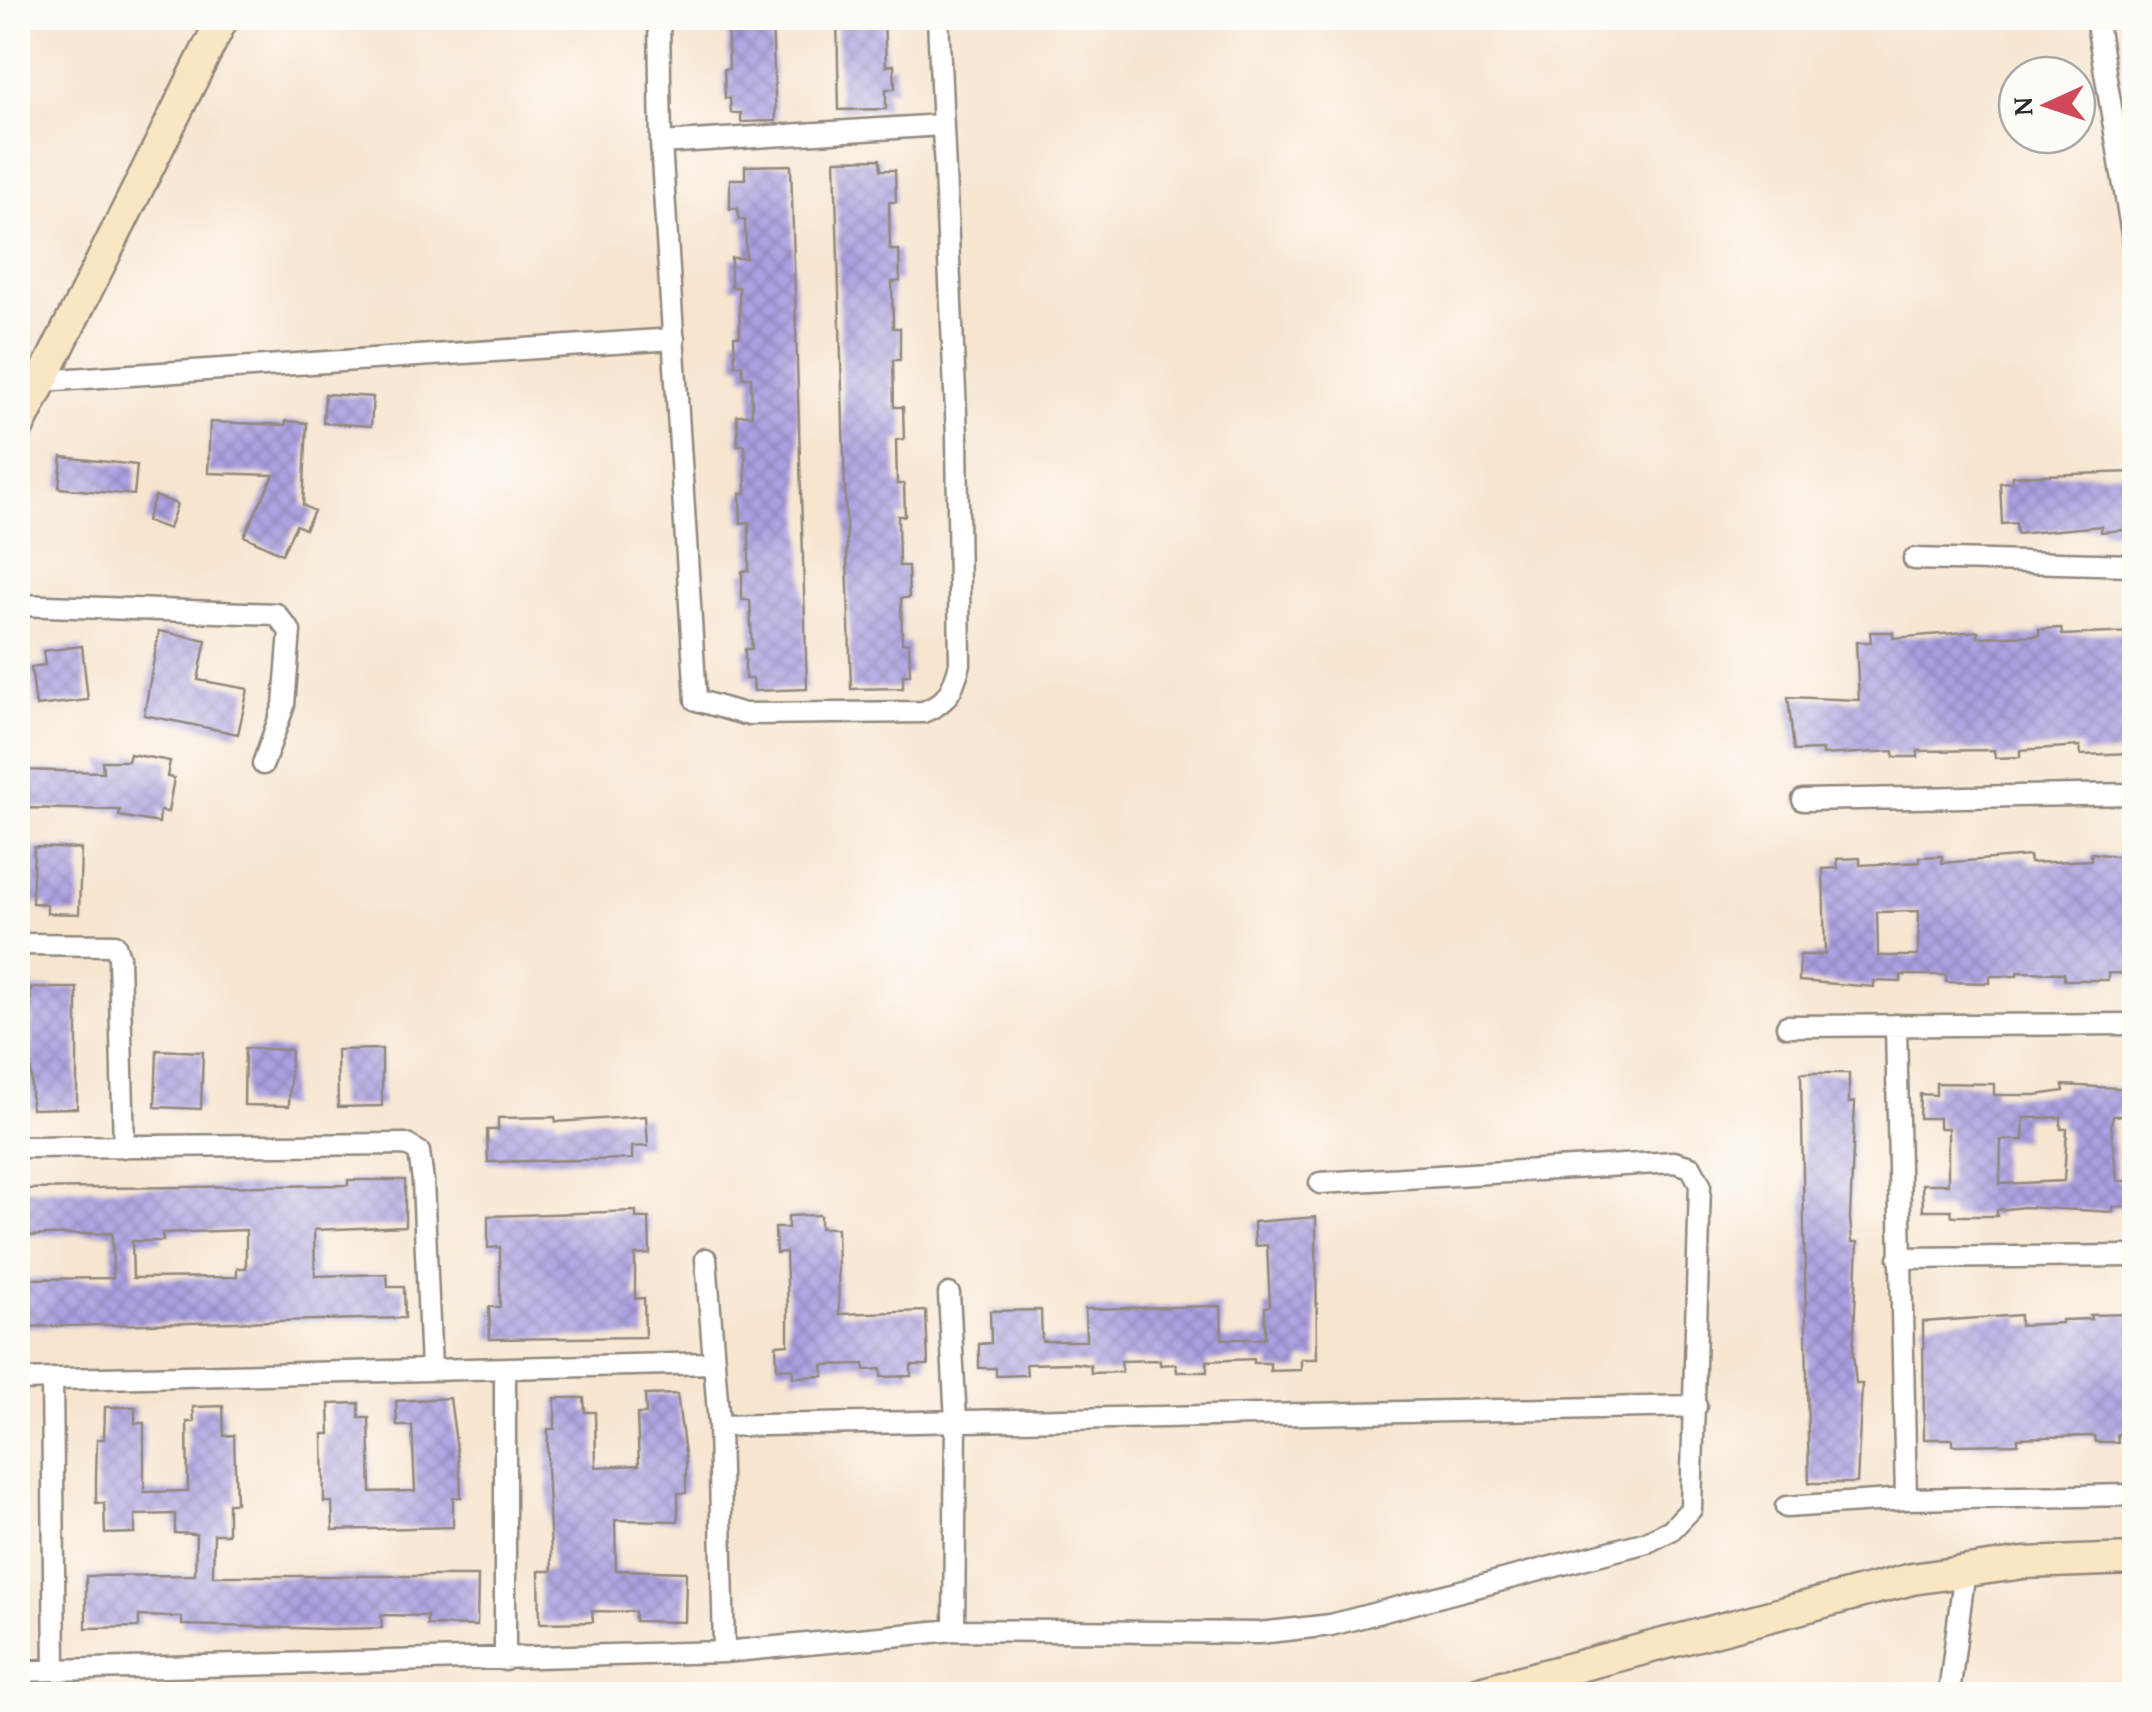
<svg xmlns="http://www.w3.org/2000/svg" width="2152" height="1712" font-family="'Gentium Book Plus',serif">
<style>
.building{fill:url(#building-cross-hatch);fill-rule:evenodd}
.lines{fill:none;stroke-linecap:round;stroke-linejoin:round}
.street-casing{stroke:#91887e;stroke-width:25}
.secondary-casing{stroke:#91887e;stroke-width:35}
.street{stroke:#fff;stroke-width:20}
.secondary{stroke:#fbe6c3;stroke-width:30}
</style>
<defs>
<pattern id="building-cross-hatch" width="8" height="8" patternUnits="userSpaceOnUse" patternTransform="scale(2.5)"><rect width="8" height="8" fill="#aca1e2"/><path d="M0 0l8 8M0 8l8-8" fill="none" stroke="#8c83b7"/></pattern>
</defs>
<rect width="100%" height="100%" fill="#fdfcf7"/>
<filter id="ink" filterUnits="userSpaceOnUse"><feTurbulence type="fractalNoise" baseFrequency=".01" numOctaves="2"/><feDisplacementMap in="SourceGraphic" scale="20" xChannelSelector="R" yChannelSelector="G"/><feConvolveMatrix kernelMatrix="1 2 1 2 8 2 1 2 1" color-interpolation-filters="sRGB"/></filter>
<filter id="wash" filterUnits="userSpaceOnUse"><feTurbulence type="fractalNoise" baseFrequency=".0048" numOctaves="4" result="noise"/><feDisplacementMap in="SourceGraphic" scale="40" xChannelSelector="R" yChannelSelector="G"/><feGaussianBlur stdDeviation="2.25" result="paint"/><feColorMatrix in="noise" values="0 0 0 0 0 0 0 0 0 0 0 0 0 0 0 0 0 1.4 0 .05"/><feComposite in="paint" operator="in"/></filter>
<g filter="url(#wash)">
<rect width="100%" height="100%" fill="#f7e5d0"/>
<g id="blocks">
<!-- building -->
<path class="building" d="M 727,18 L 772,18 L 776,121 L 741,122 L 741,113 L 731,113 L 730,98 L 725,98 L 724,69 L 729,69 Z
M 837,18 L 884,18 L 886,66 L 894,65 L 895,89 L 886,89 L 886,109 L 839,110 Z
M 880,159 L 881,170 L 895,170 L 896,202 L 889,202 L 890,250 L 899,250 L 900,281 L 892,282 L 893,328 L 900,328 L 900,360 L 893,360 L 894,407 L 903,407 L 904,439 L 896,440 L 897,484 L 904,484 L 905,516 L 898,516 L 899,566 L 908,566 L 909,598 L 901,598 L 902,643 L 909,643 L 910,675 L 903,675 L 903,688 L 851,689 L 835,160 Z
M 791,165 L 807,689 L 754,691 L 753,679 L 745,679 L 745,649 L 752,649 L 750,600 L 742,600 L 742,571 L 749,571 L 749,522 L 741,523 L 740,493 L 746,493 L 745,445 L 738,445 L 737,415 L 752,415 L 751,377 L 743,377 L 742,365 L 735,365 L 734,336 L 740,336 L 739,287 L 731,287 L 731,258 L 746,258 L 745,220 L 739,220 L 738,208 L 730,209 L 730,179 L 745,179 L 745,166 Z
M 325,394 L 373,397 L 371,426 L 323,423 Z
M 286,421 L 307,423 L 303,505 L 314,511 L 305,529 L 296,525 L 282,554 L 244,536 L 274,475 L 208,473 L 210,422 L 285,425 Z
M 62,457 L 137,465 L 134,495 L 59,488 Z
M 2134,472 L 2134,526 L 2124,526 L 2124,530 L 2101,532 L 2101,526 L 2017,534 L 2016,523 L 2002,524 L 2000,483 L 2012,482 L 2012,476 Z
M 155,496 L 177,504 L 169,529 L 146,521 Z
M 2061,628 L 2062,635 L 2134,632 L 2134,753 L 2081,755 L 2080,746 L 2020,750 L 2020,757 L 1995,758 L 1994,750 L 1918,751 L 1918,757 L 1894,757 L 1894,751 L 1822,755 L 1822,750 L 1794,751 L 1788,697 L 1859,700 L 1856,642 L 1871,642 L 1870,632 L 1893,632 L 1893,638 L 1978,631 L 1978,637 L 2039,635 L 2039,629 Z
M 159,631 L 206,640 L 198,680 L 248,689 L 238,734 L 144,715 Z
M 82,646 L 88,700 L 36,706 L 31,667 L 45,665 L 43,651 Z
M 130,754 L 170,761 L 167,777 L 174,778 L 168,812 L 160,811 L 159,823 L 119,816 L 120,810 L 18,808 L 18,770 L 103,772 L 102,761 L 128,761 Z
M 34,847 L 81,849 L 79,914 L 47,913 L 47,904 L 32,903 Z
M 2091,853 L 2134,858 L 2134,974 L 2108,973 L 2108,980 L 2064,980 L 2064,973 L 2017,972 L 2017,976 L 1990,976 L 1990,983 L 1946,982 L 1946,975 L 1901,975 L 1901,982 L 1874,981 L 1874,987 L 1799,981 L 1800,955 L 1825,955 L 1823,869 L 1838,868 L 1837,859 L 1860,858 L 1860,865 L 1920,862 L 1919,857 L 1942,856 L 1942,863 L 2029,856 L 2030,863 L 2091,860 ZM 1919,911 L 1918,956 L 1878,956 L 1877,912 Z
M 31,988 L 77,988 L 77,1108 L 31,1109 Z
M 245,1048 L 291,1050 L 289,1106 L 244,1105 Z
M 382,1049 L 382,1106 L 338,1107 L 337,1050 Z
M 157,1050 L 203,1052 L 201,1109 L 155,1107 Z
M 1801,1073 L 1849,1073 L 1849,1103 L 1855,1102 L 1850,1218 L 1852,1242 L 1858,1242 L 1853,1354 L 1856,1384 L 1862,1384 L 1857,1483 L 1809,1483 Z
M 1936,1083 L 1994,1084 L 1994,1095 L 2036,1095 L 2064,1091 L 2063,1085 L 2134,1089 L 2134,1115 L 2113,1116 L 2111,1125 L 2117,1181 L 2134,1181 L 2134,1207 L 2113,1207 L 2113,1212 L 2024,1207 L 1997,1210 L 1997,1216 L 1952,1216 L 1951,1210 L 1923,1210 L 1922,1184 L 1948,1184 L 1948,1128 L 1939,1128 L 1939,1118 L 1919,1118 L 1920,1094 L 1936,1095 ZM 2061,1117 L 2061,1129 L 2067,1129 L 2064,1181 L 2000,1184 L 2001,1140 L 2023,1140 L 2024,1118 Z
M 646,1116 L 648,1146 L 632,1147 L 632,1159 L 488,1162 L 487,1130 L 498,1130 L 498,1118 L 555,1117 L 556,1122 Z
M 348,1180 L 405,1180 L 405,1226 L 314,1230 L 315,1276 L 387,1274 L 388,1287 L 404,1287 L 405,1318 L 18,1327 L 18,1294 L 25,1294 L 24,1279 L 113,1278 L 112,1233 L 18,1236 L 18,1189 L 348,1185 ZM 246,1230 L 246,1268 L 237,1268 L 237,1277 L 133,1278 L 132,1241 L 163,1241 L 162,1233 Z
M 636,1211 L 636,1218 L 649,1218 L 650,1254 L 635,1255 L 635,1299 L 644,1298 L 645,1337 L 490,1339 L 489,1307 L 500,1307 L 500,1247 L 488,1248 L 488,1216 Z
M 820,1215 L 820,1228 L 837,1228 L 839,1314 L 926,1311 L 928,1365 L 911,1365 L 911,1376 L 881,1377 L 881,1369 L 865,1370 L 864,1364 L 823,1365 L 824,1376 L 793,1377 L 793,1368 L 777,1369 L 776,1345 L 788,1344 L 788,1312 L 786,1252 L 776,1253 L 775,1228 L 788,1228 L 788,1216 Z
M 1316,1217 L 1317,1359 L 1301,1359 L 1301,1370 L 1270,1371 L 1270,1363 L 1254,1363 L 1254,1359 L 1207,1361 L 1207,1372 L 1177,1372 L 1176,1364 L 1160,1365 L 1160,1360 L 1121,1361 L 1122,1372 L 1091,1373 L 1090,1365 L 1074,1363 L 1026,1364 L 1027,1375 L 996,1376 L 996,1368 L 979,1368 L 979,1344 L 991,1343 L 990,1311 L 1041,1310 L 1042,1341 L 1086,1341 L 1085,1309 L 1221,1306 L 1222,1339 L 1265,1339 L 1265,1307 L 1270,1306 L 1267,1245 L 1255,1246 L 1254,1222 Z
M 2134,1314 L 2134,1432 L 2117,1434 L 2118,1442 L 2095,1442 L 2094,1436 L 2046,1437 L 2018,1438 L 2018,1444 L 1953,1445 L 1953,1439 L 1924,1439 L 1923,1322 L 2020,1315 L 2020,1325 L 2062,1323 L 2062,1320 L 2091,1319 L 2090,1315 Z
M 677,1394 L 686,1461 L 686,1493 L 678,1493 L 678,1521 L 615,1520 L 616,1570 L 686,1572 L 685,1622 L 635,1621 L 635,1612 L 592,1611 L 593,1622 L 540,1623 L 539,1571 L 552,1571 L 547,1468 L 548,1429 L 555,1429 L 555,1398 L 584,1398 L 585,1412 L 595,1412 L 596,1467 L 639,1465 L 637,1414 L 646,1414 L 645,1395 Z
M 450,1398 L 460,1473 L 461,1497 L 453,1497 L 453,1527 L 333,1530 L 332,1502 L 324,1502 L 323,1434 L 330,1434 L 329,1404 L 359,1403 L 359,1418 L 369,1418 L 371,1492 L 415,1491 L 412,1426 L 397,1426 L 396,1401 Z
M 223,1406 L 224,1436 L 234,1435 L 236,1503 L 228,1503 L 228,1534 L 214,1534 L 213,1576 L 478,1576 L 477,1626 L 427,1625 L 427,1616 L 381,1615 L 382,1628 L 329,1629 L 182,1625 L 182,1617 L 139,1616 L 139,1627 L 86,1628 L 86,1576 L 195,1575 L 196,1534 L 175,1533 L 175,1514 L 135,1515 L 135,1533 L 105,1534 L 104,1503 L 96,1503 L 96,1478 L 97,1439 L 104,1439 L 105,1407 L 135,1407 L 135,1423 L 144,1423 L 144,1492 L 188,1491 L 187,1422 L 194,1422 L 193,1407 Z"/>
</g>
</g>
<g filter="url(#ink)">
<use href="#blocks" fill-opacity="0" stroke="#91887e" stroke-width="2.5"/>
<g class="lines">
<!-- street casing -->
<g class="street-casing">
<path id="street" d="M 659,18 L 661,143 L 696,700 L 744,714 L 923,712 C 948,703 953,689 960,664 L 957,435 L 938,18
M 2096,18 L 2134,246
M 661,143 L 942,125
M 41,381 L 674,339
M 1914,559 L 2134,565
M 18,605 L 276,614 L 290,631 L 284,705 L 263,764
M 1803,800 L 2134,794
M 18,944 L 115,945 L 119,957 L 124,1147
M 1896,1025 L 1906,1499
M 1787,1026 L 2134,1024
M 18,1147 L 405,1144 L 419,1152 L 423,1181 L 431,1370
M 1899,1258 L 2134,1256
M 706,1259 L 719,1426 L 724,1652
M 949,1294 L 956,1421 L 954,1630
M 505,1369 L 505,1660
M 52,1379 L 55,1670
M 18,1380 L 713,1363
M 719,1426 L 1696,1406
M 1786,1507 L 1906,1499 L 2134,1495
M 18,1671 L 724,1652 L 954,1630 L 1259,1633 L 1331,1625 L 1647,1542 L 1671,1530 L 1691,1509 L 1700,1184 L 1691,1167 L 1674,1162 L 1320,1183
M 1949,1694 L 1965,1569"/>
</g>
<!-- secondary casing -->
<g class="secondary-casing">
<path id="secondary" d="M 18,428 L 223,18
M 1472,1694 L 1912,1579 L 2024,1563 L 2134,1559"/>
</g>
<!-- street -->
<use href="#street" class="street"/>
<!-- secondary -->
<use href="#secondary" class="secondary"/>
</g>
</g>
<!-- margin -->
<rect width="2152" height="1712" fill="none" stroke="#fdfcf7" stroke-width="60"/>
<!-- north arrow -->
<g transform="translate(2047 105) rotate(267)"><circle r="48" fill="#fdfcf7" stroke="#a9a8a5" stroke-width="2.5"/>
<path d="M0-8L18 38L0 25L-18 38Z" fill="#d1495b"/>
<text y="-15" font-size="28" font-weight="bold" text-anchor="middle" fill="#2b2b2b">N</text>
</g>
</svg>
